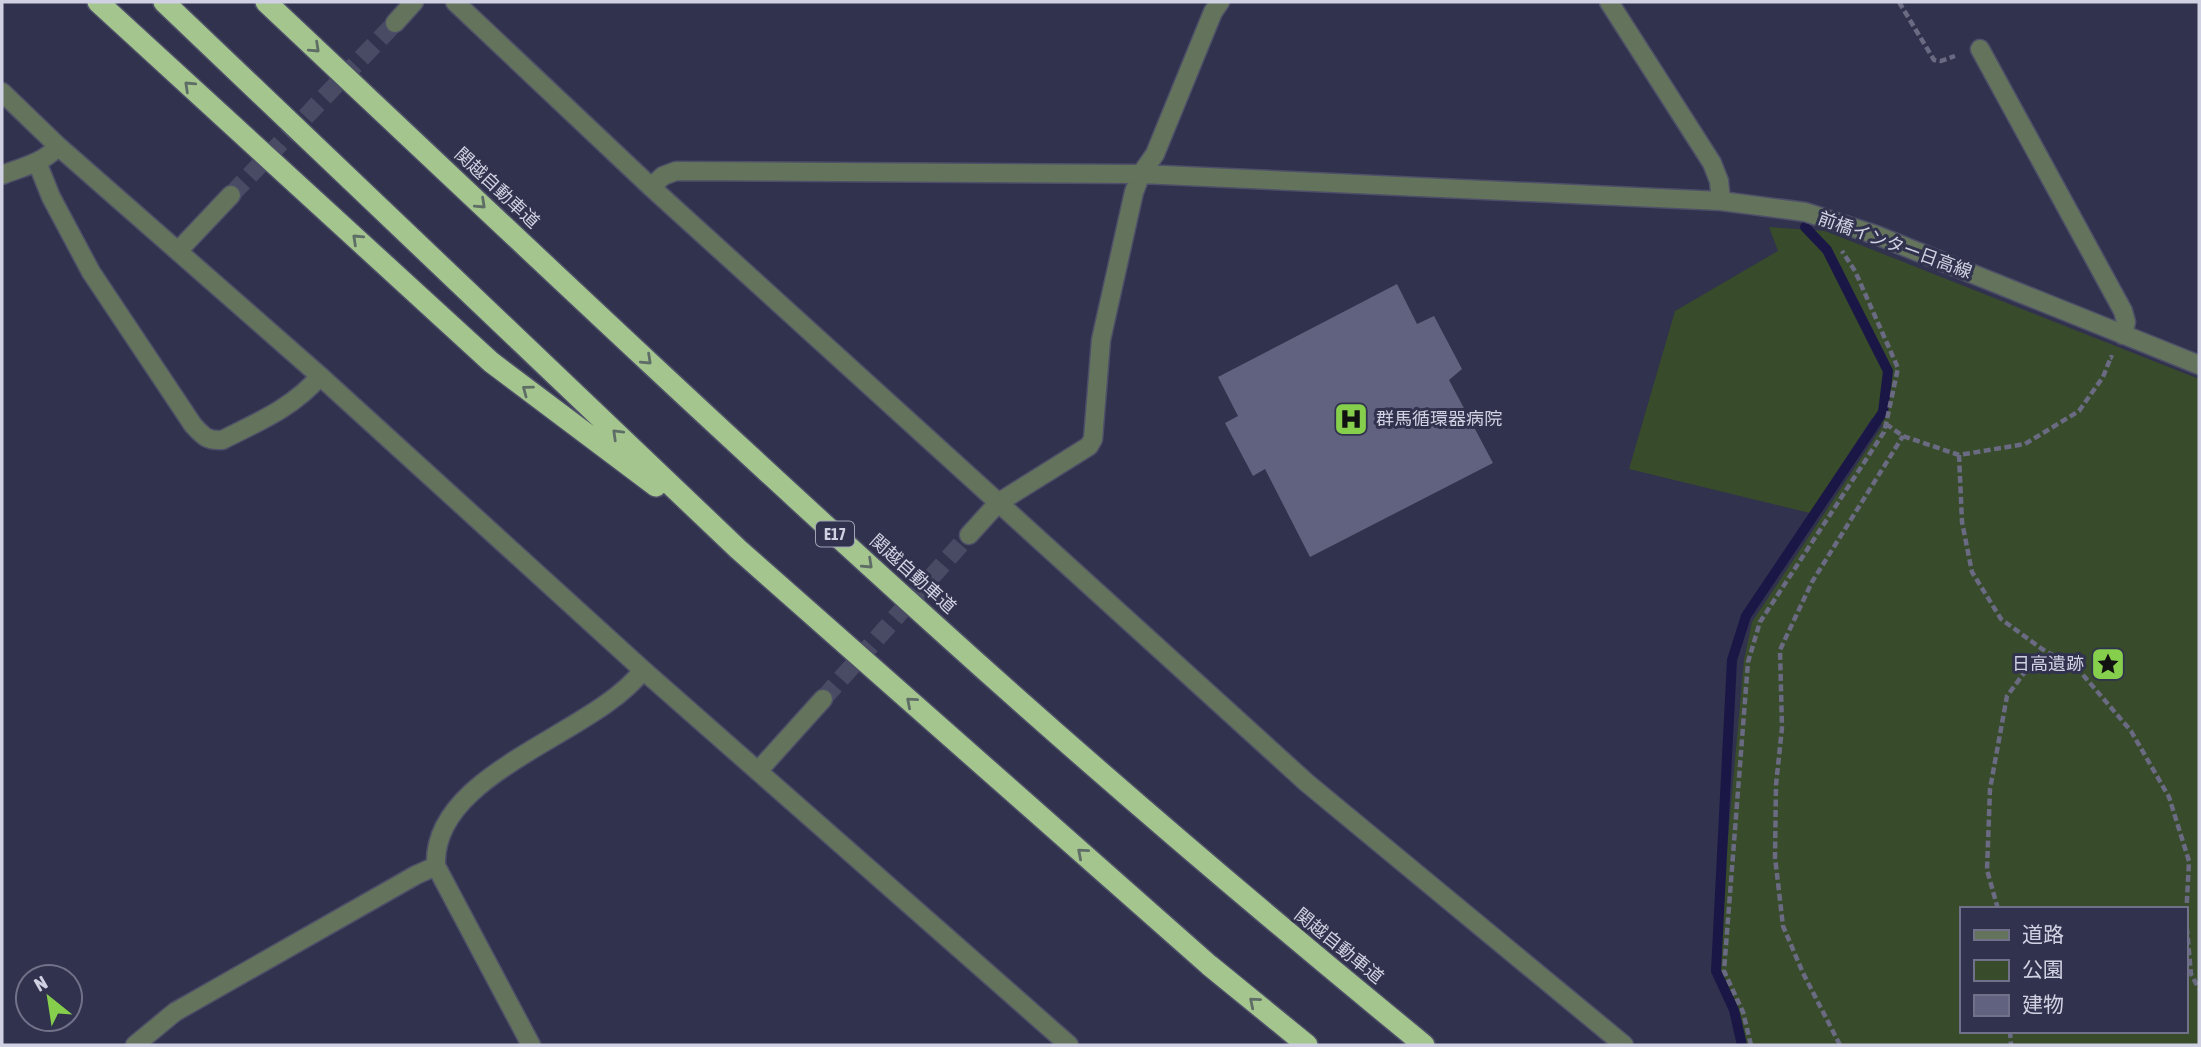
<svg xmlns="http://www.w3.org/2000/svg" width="2201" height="1047" font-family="'Asap Condensed','Noto Sans JP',sans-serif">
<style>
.green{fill:#384b2b;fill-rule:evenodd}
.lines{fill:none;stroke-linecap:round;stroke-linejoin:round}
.stream{stroke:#1a1746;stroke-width:10}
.building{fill:#60627f}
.minor-tunnel{stroke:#494a64;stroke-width:18;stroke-dasharray:18 9;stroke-linecap:butt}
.minor-casing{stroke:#4e4f68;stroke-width:21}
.highway-casing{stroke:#4e4f68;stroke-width:24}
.path{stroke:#6a6b83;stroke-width:4.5;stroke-dasharray:7 3.5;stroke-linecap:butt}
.minor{stroke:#64735c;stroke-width:18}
.highway{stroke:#a4c68e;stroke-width:21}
.oneway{stroke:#5f6d67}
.labels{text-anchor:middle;stroke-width:6;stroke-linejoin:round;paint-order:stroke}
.shield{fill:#31324d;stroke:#a0a2b6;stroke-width:2}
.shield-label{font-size:16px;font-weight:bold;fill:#d0d2e3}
.street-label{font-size:18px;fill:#d0d2e3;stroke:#31324d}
.poi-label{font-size:18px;fill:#d0d2e3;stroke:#31324d;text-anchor:start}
</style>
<rect width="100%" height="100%" fill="#31324d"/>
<!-- green -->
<path class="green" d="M 1769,227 L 1825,231 L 2199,379 L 2199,1045 L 1742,1045 L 1734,1010 L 1716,971 L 1744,660 L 1752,622 L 1883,425 L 1872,418 L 1810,513 L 1629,469 L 1675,311 L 1778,251 ZM 1961,909 L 2185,909 L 2185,1031 L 1961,1031 Z"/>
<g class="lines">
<!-- stream -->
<path class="stream" d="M 1742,1045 L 1734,1010 L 1716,971 L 1732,660 L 1746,616 L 1883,412 L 1888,371 L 1827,250 L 1805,227"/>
</g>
<!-- building -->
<path class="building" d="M 1397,284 L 1417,324 L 1434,316 L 1462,369 L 1449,380 L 1493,463 L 1310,557 L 1265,469 L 1253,476 L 1225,423 L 1238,416 L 1218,377 Z"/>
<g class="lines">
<!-- minor-tunnel -->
<path class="minor-tunnel" d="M 231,195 L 395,23
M 823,699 L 969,535"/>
<!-- minor casing -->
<g class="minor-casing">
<path id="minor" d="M 455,2 L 651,187 L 1307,783 L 1624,1045
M 1609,2 L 1712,163 L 1719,181 L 1721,201
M 395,23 L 414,2
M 1980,49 L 2123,311 L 2126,322 L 2123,335
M 2,92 L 58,146 L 320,376 L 643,670 L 1069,1045
M 37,162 L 51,197 L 91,272 L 193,425 C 203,436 207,441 222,440 C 258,422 294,407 320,376
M 2,175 C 22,167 44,163 58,146
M 651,187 L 663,176 L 676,171 L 1141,174 L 1721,201 L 1805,212 L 1876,235 L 2199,365
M 179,250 L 231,195
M 969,535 L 998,503 L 1089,446 L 1093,439 L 1101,340 L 1134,192 L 1141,174 L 1155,154 L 1213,12 L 1220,2
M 759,770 L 823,699
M 135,1045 L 175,1012 L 416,875 L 436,866
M 531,1045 L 436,866 C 431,772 595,735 643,670"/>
</g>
<!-- highway casing -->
<g class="highway-casing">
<path id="highway" d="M 98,2 L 491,362 L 656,486
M 164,2 L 738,549 L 1209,965 L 1307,1045
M 266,2 C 488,211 710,422 936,626 C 1095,770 1258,909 1424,1045"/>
</g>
<!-- path -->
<path class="path" d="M 1899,2 L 1934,60 L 1941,61 L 1955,56
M 1886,424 L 1903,436 L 1959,455 L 2025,444 L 2079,411 L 2103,377 L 2111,357 L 2113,358
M 1959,455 L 1962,522 L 1972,572 L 2001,619 L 2042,649 L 2078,669 L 2131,731 L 2169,797 L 2189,861 L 2186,918 L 2191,974 L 2199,989
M 1998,909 L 1987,870 L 1990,789 L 2007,696 L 2042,649
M 2010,1031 L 2011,1045
M 1751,1045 L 1743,1012 L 1724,971 L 1748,662 L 1760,622 L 1884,432 L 1886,424 L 1898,368 L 1855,271 L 1842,251
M 1840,1045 L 1803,973 L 1783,926 L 1775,857 L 1776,785 L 1782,728 L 1780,650 L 1812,582 L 1903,436"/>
<!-- minor -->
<use href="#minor" class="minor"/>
<!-- highway -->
<use href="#highway" class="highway"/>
</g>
<!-- one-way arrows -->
<defs><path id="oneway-chevron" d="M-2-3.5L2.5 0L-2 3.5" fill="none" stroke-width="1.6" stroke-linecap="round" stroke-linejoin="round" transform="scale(1.75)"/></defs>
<g class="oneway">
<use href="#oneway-chevron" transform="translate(315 48) rotate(43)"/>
<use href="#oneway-chevron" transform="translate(189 86) rotate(-137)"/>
<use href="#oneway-chevron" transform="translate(481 204) rotate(43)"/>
<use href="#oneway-chevron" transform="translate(357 239) rotate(-137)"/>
<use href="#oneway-chevron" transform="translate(647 360) rotate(43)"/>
<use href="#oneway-chevron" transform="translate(527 390) rotate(-143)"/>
<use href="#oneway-chevron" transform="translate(617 434) rotate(-136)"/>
<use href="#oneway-chevron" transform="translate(868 564) rotate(43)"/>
<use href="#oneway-chevron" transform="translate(911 702) rotate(-139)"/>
<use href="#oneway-chevron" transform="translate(1082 853) rotate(-139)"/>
<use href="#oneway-chevron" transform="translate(1254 1002) rotate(-140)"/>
</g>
<!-- icons -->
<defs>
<g id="hospital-square" transform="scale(1.75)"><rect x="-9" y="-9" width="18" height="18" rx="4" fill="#86cf4c" stroke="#31324d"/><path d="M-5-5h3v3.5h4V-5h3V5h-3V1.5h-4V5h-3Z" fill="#111"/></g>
<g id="sight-square" transform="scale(1.75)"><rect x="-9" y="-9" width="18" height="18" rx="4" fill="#86cf4c" stroke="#31324d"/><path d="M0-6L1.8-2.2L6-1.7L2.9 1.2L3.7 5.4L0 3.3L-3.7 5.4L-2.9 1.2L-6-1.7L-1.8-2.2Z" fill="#111"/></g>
</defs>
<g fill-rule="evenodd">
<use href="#hospital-square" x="1351" y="419"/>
<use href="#sight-square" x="2108" y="664"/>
</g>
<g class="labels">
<!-- shield labels -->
<rect class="shield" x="816" y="521.5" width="38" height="25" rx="5"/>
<g class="shield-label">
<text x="835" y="540">E17</text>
</g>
<!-- street labels -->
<g class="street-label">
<text transform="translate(497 188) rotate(43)" y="6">関越自動車道</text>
<text transform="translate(1895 245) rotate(20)" y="6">前橋インター日高線</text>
<text transform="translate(913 574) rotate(42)" y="6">関越自動車道</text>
<text transform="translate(1339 946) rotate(39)" y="6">関越自動車道</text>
</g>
<!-- poi labels -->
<g class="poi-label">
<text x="1376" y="425">群馬循環器病院</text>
<text x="2084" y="670" text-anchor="end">日高遺跡</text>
</g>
</g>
<!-- border -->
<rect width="2201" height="1047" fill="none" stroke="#d0d2e3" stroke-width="7"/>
<!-- legend -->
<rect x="1960" y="907" width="228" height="126" fill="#31324d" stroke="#717289" stroke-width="2"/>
<rect x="1974" y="930" width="35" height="10" fill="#64735c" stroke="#717289" stroke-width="2"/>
<text x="2022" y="942" font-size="21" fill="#d0d2e3">道路</text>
<rect x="1974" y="960" width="35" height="21" fill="#384b2b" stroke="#717289" stroke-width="2"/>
<text x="2022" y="977" font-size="21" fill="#d0d2e3">公園</text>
<rect x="1974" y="995" width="35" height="21" fill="#60627f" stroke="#717289" stroke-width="2"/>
<text x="2022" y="1012" font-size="21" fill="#d0d2e3">建物</text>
<!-- north arrow -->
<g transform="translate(49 998) rotate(330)"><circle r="33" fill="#31324d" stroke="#717289" stroke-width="2"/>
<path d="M0-5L12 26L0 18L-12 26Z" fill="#86cf4c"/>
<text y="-10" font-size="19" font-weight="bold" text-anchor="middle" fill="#d0d2e3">N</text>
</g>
</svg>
